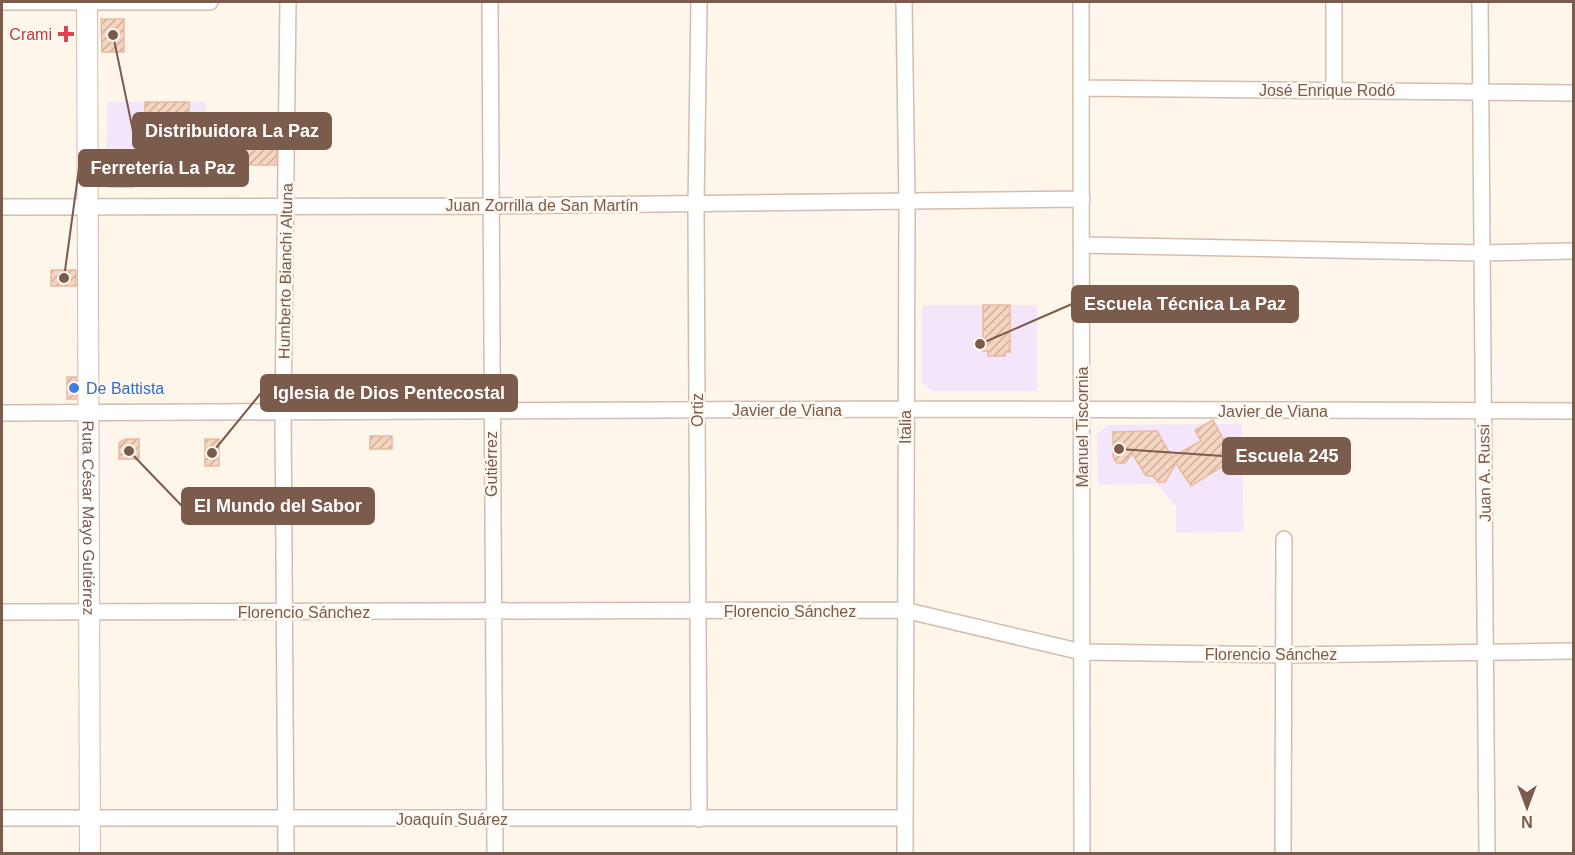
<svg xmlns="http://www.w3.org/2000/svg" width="1575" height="855" font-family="Arial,sans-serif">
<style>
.education{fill:#f3e6fb}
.building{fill:url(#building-hatch);stroke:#e9b99f;stroke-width:1.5}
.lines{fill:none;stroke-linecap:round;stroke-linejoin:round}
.minor-casing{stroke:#d2bdae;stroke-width:18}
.tertiary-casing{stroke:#d2bdae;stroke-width:22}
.minor{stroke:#fff;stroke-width:15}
.tertiary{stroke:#fff;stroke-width:20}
.health-dot{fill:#e0444e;stroke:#fff9f2;stroke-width:2}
.shop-dot{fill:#3f7fe0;stroke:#fff9f2;stroke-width:2}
.labels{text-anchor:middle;stroke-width:5;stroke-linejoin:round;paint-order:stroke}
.health-label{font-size:16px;fill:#be3a42;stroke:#fff9f2;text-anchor:end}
.street-label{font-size:16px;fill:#7b5b4b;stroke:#fff9f2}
.shop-label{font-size:16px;fill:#366cbe;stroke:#fff9f2;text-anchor:start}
.leader{fill:none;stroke:#7b5b4b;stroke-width:2}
.callout-dot{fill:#7b5b4b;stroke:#fff9f2;stroke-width:2}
.callout{fill:#7b5b4b;stroke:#7b5b4b;stroke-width:2}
.callout-label{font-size:18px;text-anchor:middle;font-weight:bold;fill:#fff}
</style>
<defs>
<pattern id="building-hatch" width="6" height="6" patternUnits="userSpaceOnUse" patternTransform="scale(1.5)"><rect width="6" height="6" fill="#f5d4c0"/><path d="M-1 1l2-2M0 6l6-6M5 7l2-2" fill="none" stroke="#cbaf9e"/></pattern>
</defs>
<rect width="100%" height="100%" fill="#fef6ea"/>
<!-- education -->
<path class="education" d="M 107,102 L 206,102 L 206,188 L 106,187 Z
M 922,305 L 1037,305 L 1037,391 L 931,391 L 922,382 Z
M 1213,420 L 1216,424 L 1242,424 L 1244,532 L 1176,533 L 1176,507 L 1157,484 L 1098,485 L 1097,434 L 1107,425 L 1205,424 Z"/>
<!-- building -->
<path class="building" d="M 101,19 L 124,19 L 124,52 L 102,52 Z
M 145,102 L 189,102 L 189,132 L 145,131 Z
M 223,138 L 277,138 L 276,165 L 223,165 Z
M 110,174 L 134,174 L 133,187 L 110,187 Z
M 51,270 L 76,270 L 76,286 L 51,286 Z
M 983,305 L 1010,305 L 1010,352 L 1005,352 L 1005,356 L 988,356 L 988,351 L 983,351 Z
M 67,377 L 76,377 L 76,399 L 67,399 Z
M 1213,420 L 1234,459 L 1191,486 L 1176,463 L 1165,482 L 1158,482 L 1153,476 L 1146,476 L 1132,453 L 1125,463 L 1117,463 L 1113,457 L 1113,432 L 1157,431 L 1172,457 L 1201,441 L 1195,430 Z
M 370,436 L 392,436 L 392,449 L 370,449 Z
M 125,439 L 139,439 L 139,459 L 119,459 L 119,443 Z
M 205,439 L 219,439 L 219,466 L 205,466 Z"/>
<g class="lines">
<!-- minor casing -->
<g class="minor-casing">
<path id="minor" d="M 2,2 L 210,2
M 490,2 L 495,854
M 699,2 L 696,204 L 699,819
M 904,2 L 907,202 L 905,854
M 1081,2 L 1082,854
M 1480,2 L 1487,854
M 1081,88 L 1574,93
M 1334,90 L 1334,2
M 2,207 L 491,206 L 1082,199
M 1082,245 L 1482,253 L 1574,251
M 2,413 L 905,409 L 1574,411
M 2,612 L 904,610 L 1082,652 L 1283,655 L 1574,651
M 2,818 L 903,818
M 286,854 L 283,411 L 288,2
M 1283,854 L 1284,539"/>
</g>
<!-- tertiary casing -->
<g class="tertiary-casing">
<g id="tertiary">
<path id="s1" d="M 87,2 L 90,854"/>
</g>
</g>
<!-- minor -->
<use href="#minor" class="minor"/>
<!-- tertiary -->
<use href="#tertiary" class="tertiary"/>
</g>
<!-- markers -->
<path class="health-dot" d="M63 25h6v6h6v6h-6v6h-6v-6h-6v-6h6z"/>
<circle class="shop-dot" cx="74" cy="388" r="6"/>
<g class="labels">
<!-- health labels -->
<g class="health-label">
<text x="52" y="40">Crami</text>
</g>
<!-- street labels -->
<g class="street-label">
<text x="1327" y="96">José Enrique Rodó</text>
<text x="542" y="211">Juan Zorrilla de San Martín</text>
<text transform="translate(285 271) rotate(-89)" y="6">Humberto Bianchi Altuna</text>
<text transform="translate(697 410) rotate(-90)" y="6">Ortiz</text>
<text x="787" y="416">Javier de Viana</text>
<text x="1273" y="417">Javier de Viana</text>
<text transform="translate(905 427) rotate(-90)" y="6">Italia</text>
<text transform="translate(1082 427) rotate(-90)" y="6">Manuel Tiscornia</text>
<text transform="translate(491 464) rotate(-90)" y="6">Gutiérrez</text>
<text transform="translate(1484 473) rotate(-91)" y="6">Juan A. Russi</text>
<text dy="6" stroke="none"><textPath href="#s1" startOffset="516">Ruta César Mayo Gutiérrez</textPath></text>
<text x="790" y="617">Florencio Sánchez</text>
<text x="304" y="618">Florencio Sánchez</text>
<text x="1271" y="660">Florencio Sánchez</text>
<text x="452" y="825">Joaquín Suárez</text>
</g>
<!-- shop labels -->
<g class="shop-label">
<text x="86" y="394">De Battista</text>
</g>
</g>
<!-- callouts -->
<path class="leader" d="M113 35L133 131M64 278L79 168M980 344L1072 304M212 453L261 393M1119 449L1223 456M129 451L182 506"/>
<g class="callout-dot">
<circle cx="113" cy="35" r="6"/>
<circle cx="64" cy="278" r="6"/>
<circle cx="980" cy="344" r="6"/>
<circle cx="212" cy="453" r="6"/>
<circle cx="1119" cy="449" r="6"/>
<circle cx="129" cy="451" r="6"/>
</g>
<g class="callout">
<rect x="133" y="113" width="198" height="36" rx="6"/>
<rect x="79" y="150" width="169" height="36" rx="6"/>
<rect x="1072" y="286" width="226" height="36" rx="6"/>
<rect x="261" y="375" width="256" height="36" rx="6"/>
<rect x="1223" y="438" width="127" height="36" rx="6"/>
<rect x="182" y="488" width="192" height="36" rx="6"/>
</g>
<g class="callout-label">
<text x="232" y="137">Distribuidora La Paz</text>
<text x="163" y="174">Ferretería La Paz</text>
<text x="1185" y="310">Escuela Técnica La Paz</text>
<text x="389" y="399">Iglesia de Dios Pentecostal</text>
<text x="1287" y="462">Escuela 245</text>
<text x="278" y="512">El Mundo del Sabor</text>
</g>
<!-- border -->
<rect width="1575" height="855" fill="none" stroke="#7b5b4b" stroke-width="6"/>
<!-- north arrow -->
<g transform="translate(1527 807) rotate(180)" stroke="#fff9f2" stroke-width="4.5" paint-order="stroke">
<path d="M0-4.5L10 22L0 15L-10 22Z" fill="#7b5b4b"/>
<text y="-9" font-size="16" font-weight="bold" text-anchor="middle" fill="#7b5b4b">N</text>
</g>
</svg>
